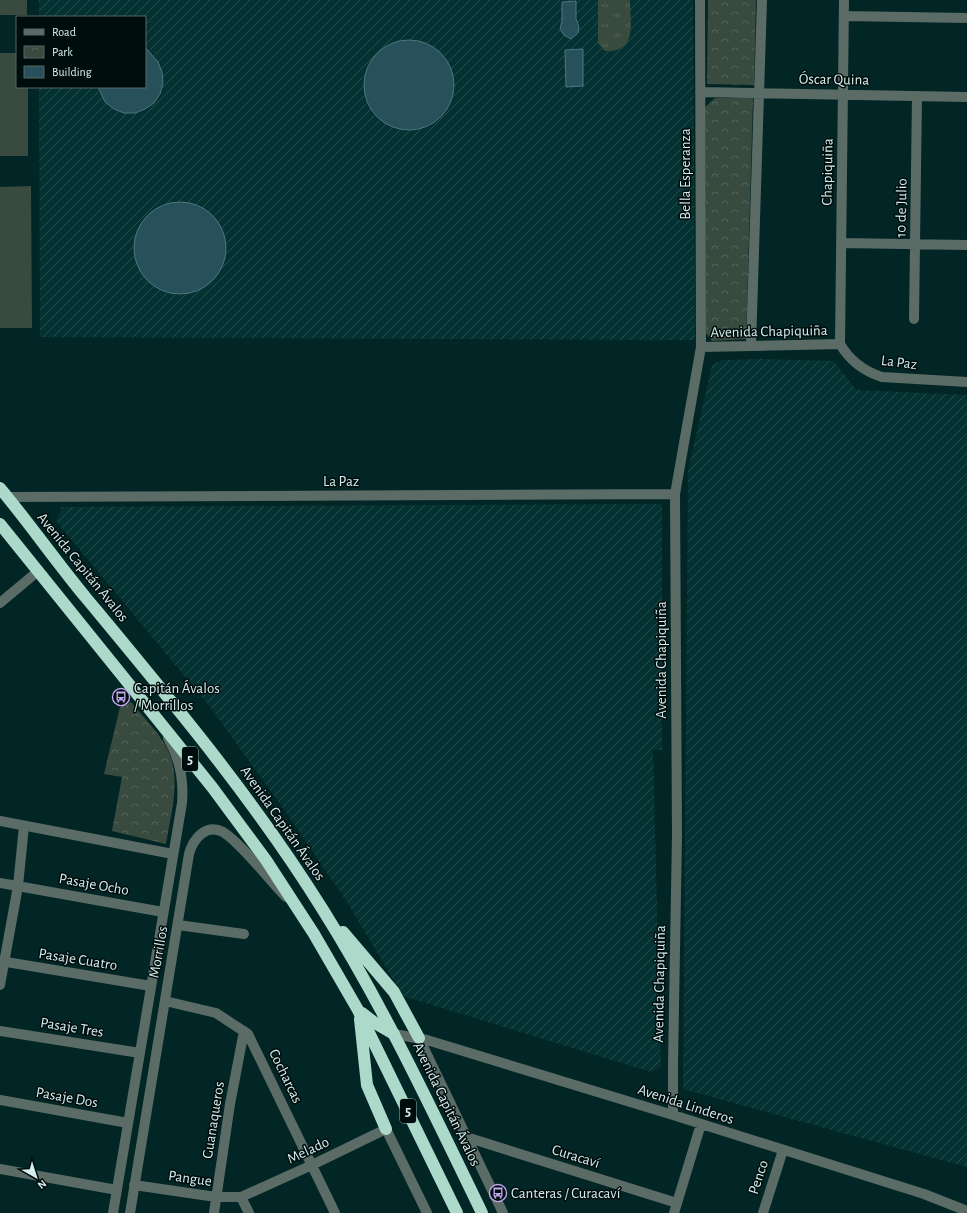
<svg xmlns="http://www.w3.org/2000/svg" width="967" height="1213" font-family="'Alegreya Sans',sans-serif">
<style>
.industrial{fill:url(#industrial-furrows)}
.grass{fill:url(#grass-tufts)}
.park{fill:url(#park-crowns)}
.pitch{fill:#394a3e}
.building{fill:#27505b;stroke:#4c7681}
.lines{fill:none;stroke-linecap:round;stroke-linejoin:round}
.minor{stroke:#5b6c67;stroke-width:10}
.highway{stroke:#add9cb;stroke-width:12}
.labels{text-anchor:middle;stroke-width:3;stroke-linejoin:round;paint-order:stroke}
.shield{fill:#000d0d;stroke:#96aaaa;stroke-width:1}
.shield-label{font-size:14px;font-weight:bold;fill:#d6eded}
.street-label{font-size:15px;fill:#d6eded;stroke:#000d0d}
.poi-label{font-size:15px;fill:#d6eded;stroke:#000d0d;text-anchor:start}
</style>
<defs>
<pattern id="industrial-furrows" width="10" height="10" patternUnits="userSpaceOnUse"><rect width="10" height="10" fill="#043232"/><path d="M-1 1l2-2M0 10L10 0M9 11l2-2" fill="none" stroke="#285050"/></pattern>
<pattern id="grass-tufts" width="24" height="20" patternUnits="userSpaceOnUse"><rect width="24" height="20" fill="#394a3e"/><path d="M3 7l-1-3M5 7V3M7 7l1-3M15 17l-1-3M17 17v-4M19 17l1-3" fill="none" stroke="#55645a"/></pattern>
<pattern id="park-crowns" width="20" height="18" patternUnits="userSpaceOnUse"><rect width="20" height="18" fill="#394a3e"/><path d="M2 6a3 3 0 1 1 6 0M12 15a3 3 0 1 1 6 0" fill="none" stroke="#55645a"/></pattern>
</defs>
<rect width="100%" height="100%" fill="#022626"/>
<!-- industrial -->
<path class="industrial" d="M 39,0 L 693,0 L 695,340 L 40,337 L 39,87 L 145,87 L 145,17 L 39,17 Z
M 760,359 L 834,361 L 856,390 L 967,395 L 967,1167 L 683,1089 L 688,471 L 712,365 L 722,360 Z
M 662,504 L 662,750 L 653,750 L 661,1067 L 651,1072 L 403,996 L 347,902 L 281,805 L 207,703 L 56,521 L 62,507 Z"/>
<!-- grass -->
<path class="grass" d="M 598,0 L 630,0 C 630,23 638,53 605,51 L 598,43 Z"/>
<!-- park -->
<path class="park" d="M 708,0 L 756,0 L 754,85 L 707,84 Z
M 715,98 L 753,98 L 746,339 L 712,341 L 706,333 L 705,107 Z
M 131,702 C 142,716 156,729 165,745 C 183,775 171,812 166,844 L 112,831 L 122,777 L 104,774 L 120,707 Z"/>
<!-- pitch -->
<path class="pitch" d="M 0,0 L 27,0 L 27,15 L 0,15 Z
M 0,53 L 17,53 L 17,87 L 28,87 L 28,156 L 0,156 Z
M 31,186 L 32,328 L 0,328 L 0,187 Z"/>
<!-- building -->
<path class="building" d="M 576,1 L 576,19 L 579,27 L 578,33 L 571,39 L 564,35 L 560,29 L 562,21 L 562,2 Z
M364 85a45 45 0 1 1 90 0a45 45 0 1 1-90 0Z
M 145,47 L 158,62 L 162,72 L 163,83 L 160,94 L 154,103 L 145,109 L 135,113 L 124,113 L 114,109 L 105,102 L 98,87 L 145,87 Z
M 583,49 L 583,86 L 566,87 L 565,50 Z
M134 248a46 46 0 1 1 92 0a46 46 0 1 1-92 0Z"/>
<g class="lines">
<!-- minor -->
<path class="minor" d="M 700,0 L 701,347
M 844,16 L 967,18
M 700,92 L 967,97
M 841,243 L 967,245
M 914,319 L 917,96
M 840,344 L 844,0
M 840,344 C 850,361 863,371 882,377 L 967,382
M 751,345 L 762,0
M 8,497 L 675,494
M 0,603 L 37,572
M 0,821 L 173,854
M 0,883 L 163,912
M 178,925 L 244,934
M 0,961 L 151,986
M 0,985 L 18,886 L 24,826
M 165,1001 L 216,1013 L 248,1034 L 335,1213
M 0,1031 L 140,1053
M 394,1034 L 427,1040 L 673,1115 L 924,1194 L 967,1211
M 419,1038 L 503,1213
M 0,1100 L 128,1123
M 673,1115 L 673,1064 L 677,835 L 675,494 L 701,347 L 840,344
M 466,1137 L 677,1203
M 0,1169 L 117,1190
M 134,1185 L 216,1197 L 241,1197 L 312,1165 L 386,1129 L 427,1213
M 241,1197 L 249,1213
M 113,1213 L 182,803 C 184,779 180,759 168,738
M 130,1213 L 189,854 C 193,839 206,823 223,832 C 241,843 270,881 286,897
M 214,1213 L 230,1104 L 244,1031
M 674,1213 L 701,1124
M 763,1213 L 783,1150"/>
<!-- highway -->
<path class="highway" d="M 0,488 C 30,524 57,563 87,599 C 170,699 254,799 323,910 C 384,1007 432,1110 482,1213
M 0,524 L 212,787 L 266,860 L 314,934 L 358,1010 L 457,1213
M 343,932 L 394,992 L 419,1038
M 362,1013 L 375,1023 L 394,1034
M 360,1019 L 367,1085 L 386,1129"/>
</g>
<!-- icons -->
<defs>
<g id="bus-ring" transform="scale(0.9)"><circle r="9.5" fill="#000d0d" stroke="#c4a7f1" stroke-width="1.5"/><path d="M-5-6H5V4H4V6H2V4H-2V6H-4V4H-5ZM-3.5-4V0h7V-4ZM-3.5 1.2v1.5H-2V1.2ZM2 1.2v1.5H3.5V1.2Z" fill="#c4a7f1"/></g>
</defs>
<g fill-rule="evenodd">
<use href="#bus-ring" x="121" y="697"/>
<use href="#bus-ring" x="498" y="1193"/>
</g>
<g class="labels">
<!-- shield labels -->
<g class="shield">
<rect x="182" y="747" width="16" height="24" rx="3"/>
<rect x="400" y="1099" width="16" height="24" rx="3"/>
</g>
<g class="shield-label">
<text x="190" y="764">5</text>
<text x="408" y="1116">5</text>
</g>
<!-- street labels -->
<g class="street-label">
<text transform="translate(834 79) rotate(1)" y="5">Óscar Quina</text>
<text transform="translate(827 172) rotate(-89)" y="5">Chapiquiña</text>
<text transform="translate(685 174) rotate(-90)" y="5">Bella Esperanza</text>
<text transform="translate(901 208) rotate(-89)" y="5">10 de Julio</text>
<text transform="translate(769 331) rotate(-1)" y="5">Avenida Chapiquiña</text>
<text transform="translate(899 362) rotate(7)" y="5">La Paz</text>
<text x="341" y="486">La Paz</text>
<text transform="translate(83 567) rotate(51)" y="5">Avenida Capitán Ávalos</text>
<text transform="translate(661 660) rotate(-90)" y="5">Avenida Chapiquiña</text>
<text transform="translate(283 823) rotate(55)" y="5">Avenida Capitán Ávalos</text>
<text transform="translate(94 884) rotate(10)" y="5">Pasaje Ocho</text>
<text transform="translate(158 952) rotate(-80)" y="5">Morrillos</text>
<text transform="translate(78 959) rotate(9)" y="5">Pasaje Cuatro</text>
<text transform="translate(659 984) rotate(-89)" y="5">Avenida Chapiquiña</text>
<text transform="translate(72 1027) rotate(9)" y="5">Pasaje Tres</text>
<text transform="translate(286 1076) rotate(64)" y="5">Cocharcas</text>
<text transform="translate(67 1097) rotate(10)" y="5">Pasaje Dos</text>
<text transform="translate(447 1104) rotate(64)" y="5">Avenida Capitán Ávalos</text>
<text transform="translate(686 1104) rotate(18)" y="5">Avenida Linderos</text>
<text transform="translate(213 1120) rotate(-81)" y="5">Guanaqueros</text>
<text transform="translate(308 1150) rotate(-25)" y="5">Melado</text>
<text transform="translate(576 1156) rotate(17)" y="5">Curacaví</text>
<text transform="translate(758 1177) rotate(-72)" y="5">Penco</text>
<text transform="translate(190 1178) rotate(8)" y="5">Pangue</text>
</g>
<!-- poi labels -->
<g class="poi-label">
<text x="134" y="693">Capitán Ávalos<tspan x="134" dy="17">/ Morrillos</tspan></text>
<text x="511" y="1198">Canteras / Curacaví</text>
</g>
</g>
<!-- legend -->
<rect x="16" y="16" width="130" height="72" fill="#000d0d" stroke="#566767"/>
<rect x="24" y="29" width="20" height="6" fill="#5b6c67" stroke="#566767"/>
<text x="52" y="36" font-size="12" fill="#d6eded">Road</text>
<rect x="24" y="46" width="20" height="12" fill="url(#park-crowns)" stroke="#566767"/>
<text x="52" y="56" font-size="12" fill="#d6eded">Park</text>
<rect x="24" y="66" width="20" height="12" fill="#27505b" stroke="#566767"/>
<text x="52" y="76" font-size="12" fill="#d6eded">Building</text>
<!-- north arrow -->
<g transform="translate(36 1177) rotate(141)" stroke="#000d0d" stroke-width="3" paint-order="stroke">
<path d="M0-3L7 15L0 10L-7 15Z" fill="#d6eded"/>
<text y="-6" font-size="11" font-weight="bold" text-anchor="middle" fill="#d6eded">N</text>
</g>
</svg>
